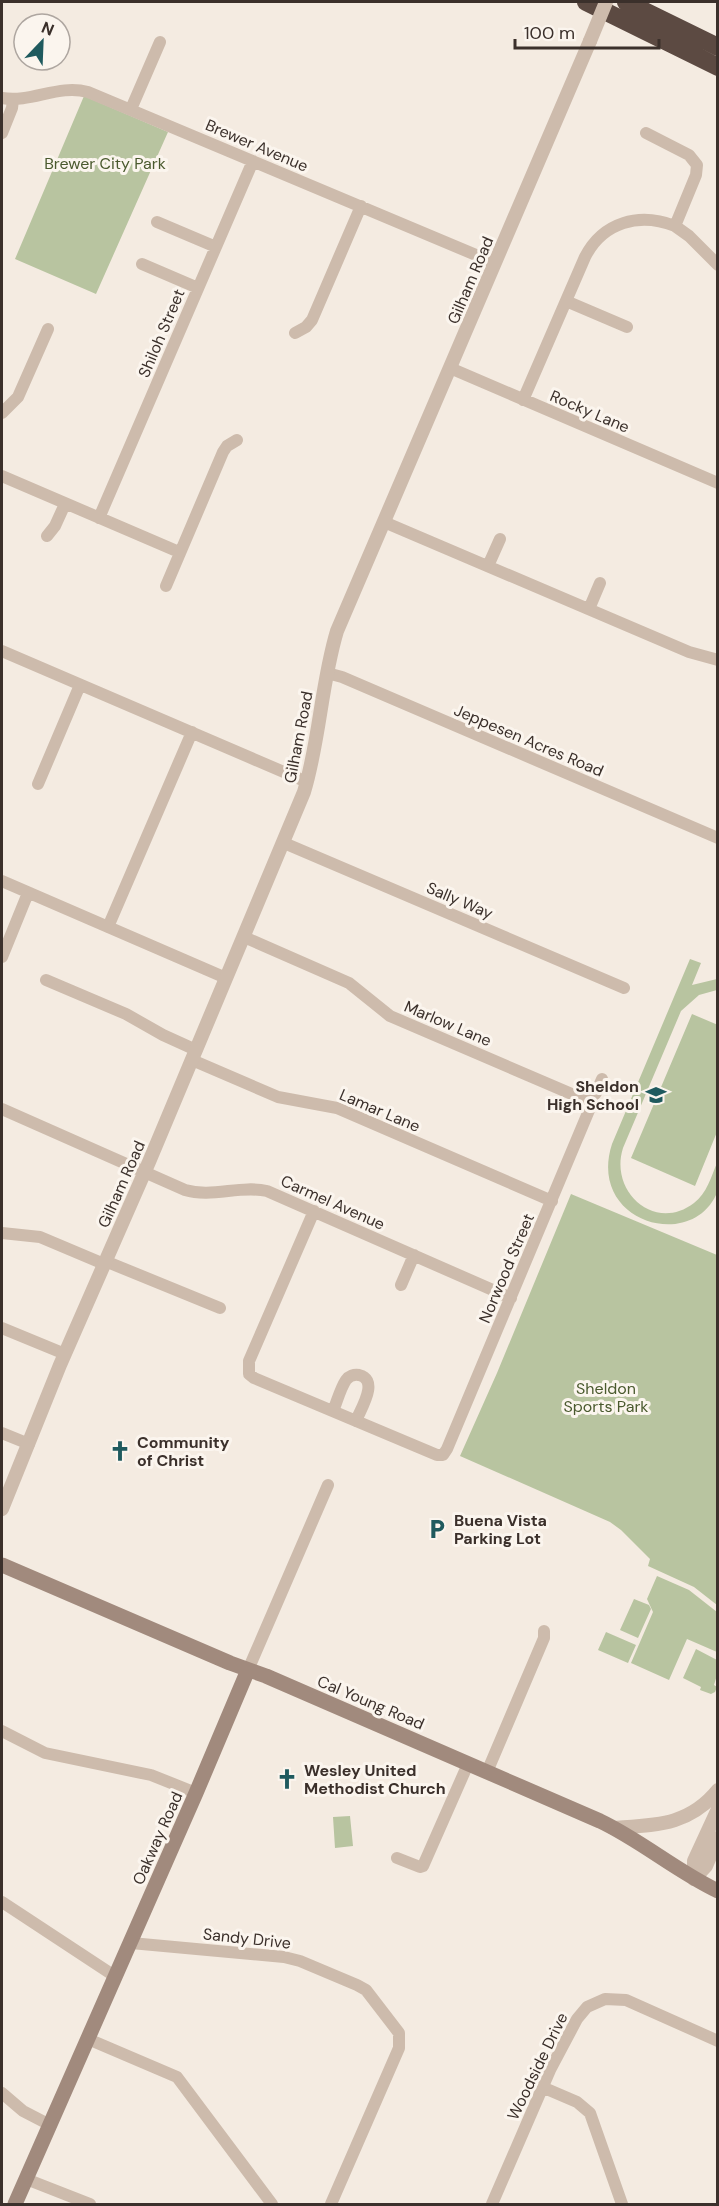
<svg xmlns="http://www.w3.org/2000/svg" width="719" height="2206" font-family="'DM Sans',sans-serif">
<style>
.green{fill:#b8c4a0}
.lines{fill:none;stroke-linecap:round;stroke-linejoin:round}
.minor{stroke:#cdbbac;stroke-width:12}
.tertiary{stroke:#cdbbac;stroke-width:14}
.secondary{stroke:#a18a7d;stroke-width:15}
.motorway{stroke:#5c4a42;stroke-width:18}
.tertiary-bridge{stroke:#cdbbac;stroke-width:14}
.labels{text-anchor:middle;stroke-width:6;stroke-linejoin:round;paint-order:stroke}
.street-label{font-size:16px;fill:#3b302b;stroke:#fbf5ee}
.park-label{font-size:16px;fill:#4a5a2e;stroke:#fbf5ee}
.poi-label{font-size:16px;font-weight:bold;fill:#3b302b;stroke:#fbf5ee;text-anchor:start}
</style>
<rect width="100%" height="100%" fill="#f4ebe1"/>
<!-- green -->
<path class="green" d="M 84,96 L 168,132 L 96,294 L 15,259 Z
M 690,959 L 701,963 L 692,985 L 717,979 L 717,990 L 699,995 L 681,1011 L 623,1148 C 609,1192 655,1233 694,1203 C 707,1193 711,1177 717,1163 C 718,1172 719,1186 716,1195 C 689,1252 587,1221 612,1144 Z
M 692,1014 L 718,1025 L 717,1132 L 695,1186 L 631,1158 Z
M 571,1194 L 717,1255 L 717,1605 L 694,1587 L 648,1566 L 650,1559 L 621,1530 L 610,1522 L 460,1456 L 497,1373 Z
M 657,1576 L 689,1590 L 717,1612 L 717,1652 L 687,1639 L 669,1680 L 631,1663 L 653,1612 L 647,1599 Z
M 634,1599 L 649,1605 L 651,1609 L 638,1638 L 620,1630 Z
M 606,1632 L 636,1645 L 628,1663 L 598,1650 Z
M 696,1649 L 717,1660 L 717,1675 L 714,1685 L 717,1687 L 715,1692 L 711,1694 L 700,1690 L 701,1687 L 683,1678 Z
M 350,1816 L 353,1846 L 335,1848 L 333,1817 Z"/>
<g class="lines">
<!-- minor -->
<path class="minor" d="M 2,98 C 32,103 58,84 88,92 L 495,263
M 131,109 L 160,42
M 2,133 L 12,108 L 13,100
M 157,222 L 216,247
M 675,226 L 689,236 L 718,265
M 142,264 L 198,288
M 566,301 L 627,327
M 295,333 L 306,327 L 312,320 L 361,206
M 450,368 L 718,483
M 523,400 L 585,257 C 603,222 639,212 675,226 L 696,175 L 697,165 L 689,155 L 646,133
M 2,413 L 18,397 L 48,329
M 2,476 L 179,552
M 99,518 L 253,161
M 384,522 L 689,652 L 718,660
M 47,536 L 55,526 L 65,504
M 488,566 L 500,539
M 166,586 L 223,452 L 227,446 L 237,440
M 589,609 L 600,583
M 2,651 L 307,782
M 327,673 L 342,677 L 718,838
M 38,784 L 80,685
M 284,843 L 624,988
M 2,881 L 226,978
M 108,927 L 192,732
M 244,937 L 349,983 L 390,1016 L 581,1098 L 587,1102 L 590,1108 L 447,1449 L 443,1455 L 437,1455 L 254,1378 L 249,1374 L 249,1361 L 314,1211
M 2,957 L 28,893
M 46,980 L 126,1014 L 163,1035 L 196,1050
M 192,1060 L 278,1097 L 337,1108 L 552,1201
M 587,1102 L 596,1093 L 602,1079
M 2,1109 L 185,1190 C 212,1198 240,1185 267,1191 L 511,1298
M 2,1233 L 40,1237 L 104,1264
M 105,1261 L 220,1308
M 401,1285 L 414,1255
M 2,1328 L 65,1354
M 333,1411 C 337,1402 340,1389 346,1380 C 349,1376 354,1374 359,1375 C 380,1380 360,1410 356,1421
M 2,1433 L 29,1444
M 248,1670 L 328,1485
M 2,1731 L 45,1753 L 151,1775 L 196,1793
M 487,1772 L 544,1638 L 544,1631
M 397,1858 L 420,1867 L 423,1866 L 468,1764
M 2,1902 L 116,1977
M 131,1943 L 284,1957 L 300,1961 L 357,1985 L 366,1990 L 399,2033 L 399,2048 L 331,2204
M 88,2039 L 177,2077 L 272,2204
M 542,2087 L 577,2102 L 590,2113 L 622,2204
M 2,2093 L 23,2111 L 50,2125
M 26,2179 L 90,2204
M 492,2204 L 550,2070 L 577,2019 L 587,2007 L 605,1999 L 626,2000 L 718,2041"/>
<!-- tertiary -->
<path class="tertiary" d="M 2,1509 L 60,1365 L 149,1162 L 304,792 C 320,739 321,684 337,631 L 590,41
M 613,1828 C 655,1825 689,1826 718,1790
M 694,1879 L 694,1861 L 718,1809
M 694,1879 L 706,1866 L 718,1838"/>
<!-- secondary -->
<path class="secondary" d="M 2,1565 L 230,1663 L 266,1676 L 600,1821 C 642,1841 676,1871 718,1891
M 15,2204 L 196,1793 L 248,1670"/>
<!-- motorway -->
<path class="motorway" d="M 586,2 L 718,67
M 626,2 L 718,47"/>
<!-- tertiary-bridge -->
<path class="tertiary-bridge" d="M 590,41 L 606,2"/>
</g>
<!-- icons -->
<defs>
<g id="school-bare" transform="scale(1.62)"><path d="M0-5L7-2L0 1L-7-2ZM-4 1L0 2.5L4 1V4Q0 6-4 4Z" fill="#1f5a5e" stroke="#fbf5ee" stroke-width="2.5" paint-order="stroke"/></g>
<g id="church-bare" transform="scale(1.62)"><path d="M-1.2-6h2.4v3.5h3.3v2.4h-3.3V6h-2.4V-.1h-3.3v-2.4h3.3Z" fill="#1f5a5e" stroke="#fbf5ee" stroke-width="2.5" paint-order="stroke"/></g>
<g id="parking-bare" transform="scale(1.62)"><path d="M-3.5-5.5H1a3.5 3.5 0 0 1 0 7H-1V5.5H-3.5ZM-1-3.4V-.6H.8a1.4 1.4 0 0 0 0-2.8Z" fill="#1f5a5e" stroke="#fbf5ee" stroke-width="2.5" paint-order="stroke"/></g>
</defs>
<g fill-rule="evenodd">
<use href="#school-bare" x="656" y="1095"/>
<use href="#church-bare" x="120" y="1451"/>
<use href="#parking-bare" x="437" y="1529"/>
<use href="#church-bare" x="287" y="1779"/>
</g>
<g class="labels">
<!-- street labels -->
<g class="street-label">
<text transform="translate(257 145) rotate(23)" y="6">Brewer Avenue</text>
<text transform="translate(470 280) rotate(-67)" y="6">Gilham Road</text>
<text transform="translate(161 333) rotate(-67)" y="6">Shiloh Street</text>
<text transform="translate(590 411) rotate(23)" y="6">Rocky Lane</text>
<text transform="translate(298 737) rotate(-79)" y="6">Gilham Road</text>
<text transform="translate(529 740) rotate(23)" y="6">Jeppesen Acres Road</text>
<text transform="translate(460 900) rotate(23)" y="6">Sally Way</text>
<text transform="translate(448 1023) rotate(23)" y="6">Marlow Lane</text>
<text transform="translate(380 1110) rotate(23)" y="6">Lamar Lane</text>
<text transform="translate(121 1184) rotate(-66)" y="6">Gilham Road</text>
<text transform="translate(333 1202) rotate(24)" y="6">Carmel Avenue</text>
<text transform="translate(506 1268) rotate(-67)" y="6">Norwood Street</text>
<text transform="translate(371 1702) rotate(23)" y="6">Cal Young Road</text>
<text transform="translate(157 1838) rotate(-66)" y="6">Oakway Road</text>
<text transform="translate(247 1938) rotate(6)" y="6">Sandy Drive</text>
<text transform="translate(537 2066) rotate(-64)" y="6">Woodside Drive</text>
</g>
<!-- park labels -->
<g class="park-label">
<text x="105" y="169">Brewer City Park</text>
<text x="606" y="1394">Sheldon<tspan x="606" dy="18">Sports Park</tspan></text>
</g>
<!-- poi labels -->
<g class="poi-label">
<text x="639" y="1092" text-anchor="end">Sheldon<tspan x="639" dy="18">High School</tspan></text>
<text x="137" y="1448">Community<tspan x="137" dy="18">of Christ</tspan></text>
<text x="454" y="1526">Buena Vista<tspan x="454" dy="18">Parking Lot</tspan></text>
<text x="304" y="1776">Wesley United<tspan x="304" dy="18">Methodist Church</tspan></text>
</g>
</g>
<!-- border -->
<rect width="719" height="2206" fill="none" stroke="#3b302b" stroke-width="6"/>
<!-- north arrow -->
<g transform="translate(42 42) rotate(23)"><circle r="28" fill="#fbf5ee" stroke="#aea6a0" stroke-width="1.5"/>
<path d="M0-4.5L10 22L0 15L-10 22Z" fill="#1f5a5e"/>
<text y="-9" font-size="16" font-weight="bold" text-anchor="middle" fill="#3b302b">N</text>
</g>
<!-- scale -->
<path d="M515 39v9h144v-9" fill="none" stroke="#3b302b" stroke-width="3"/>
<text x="524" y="39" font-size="18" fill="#3b302b" stroke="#fbf5ee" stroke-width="4.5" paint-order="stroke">100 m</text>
</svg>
